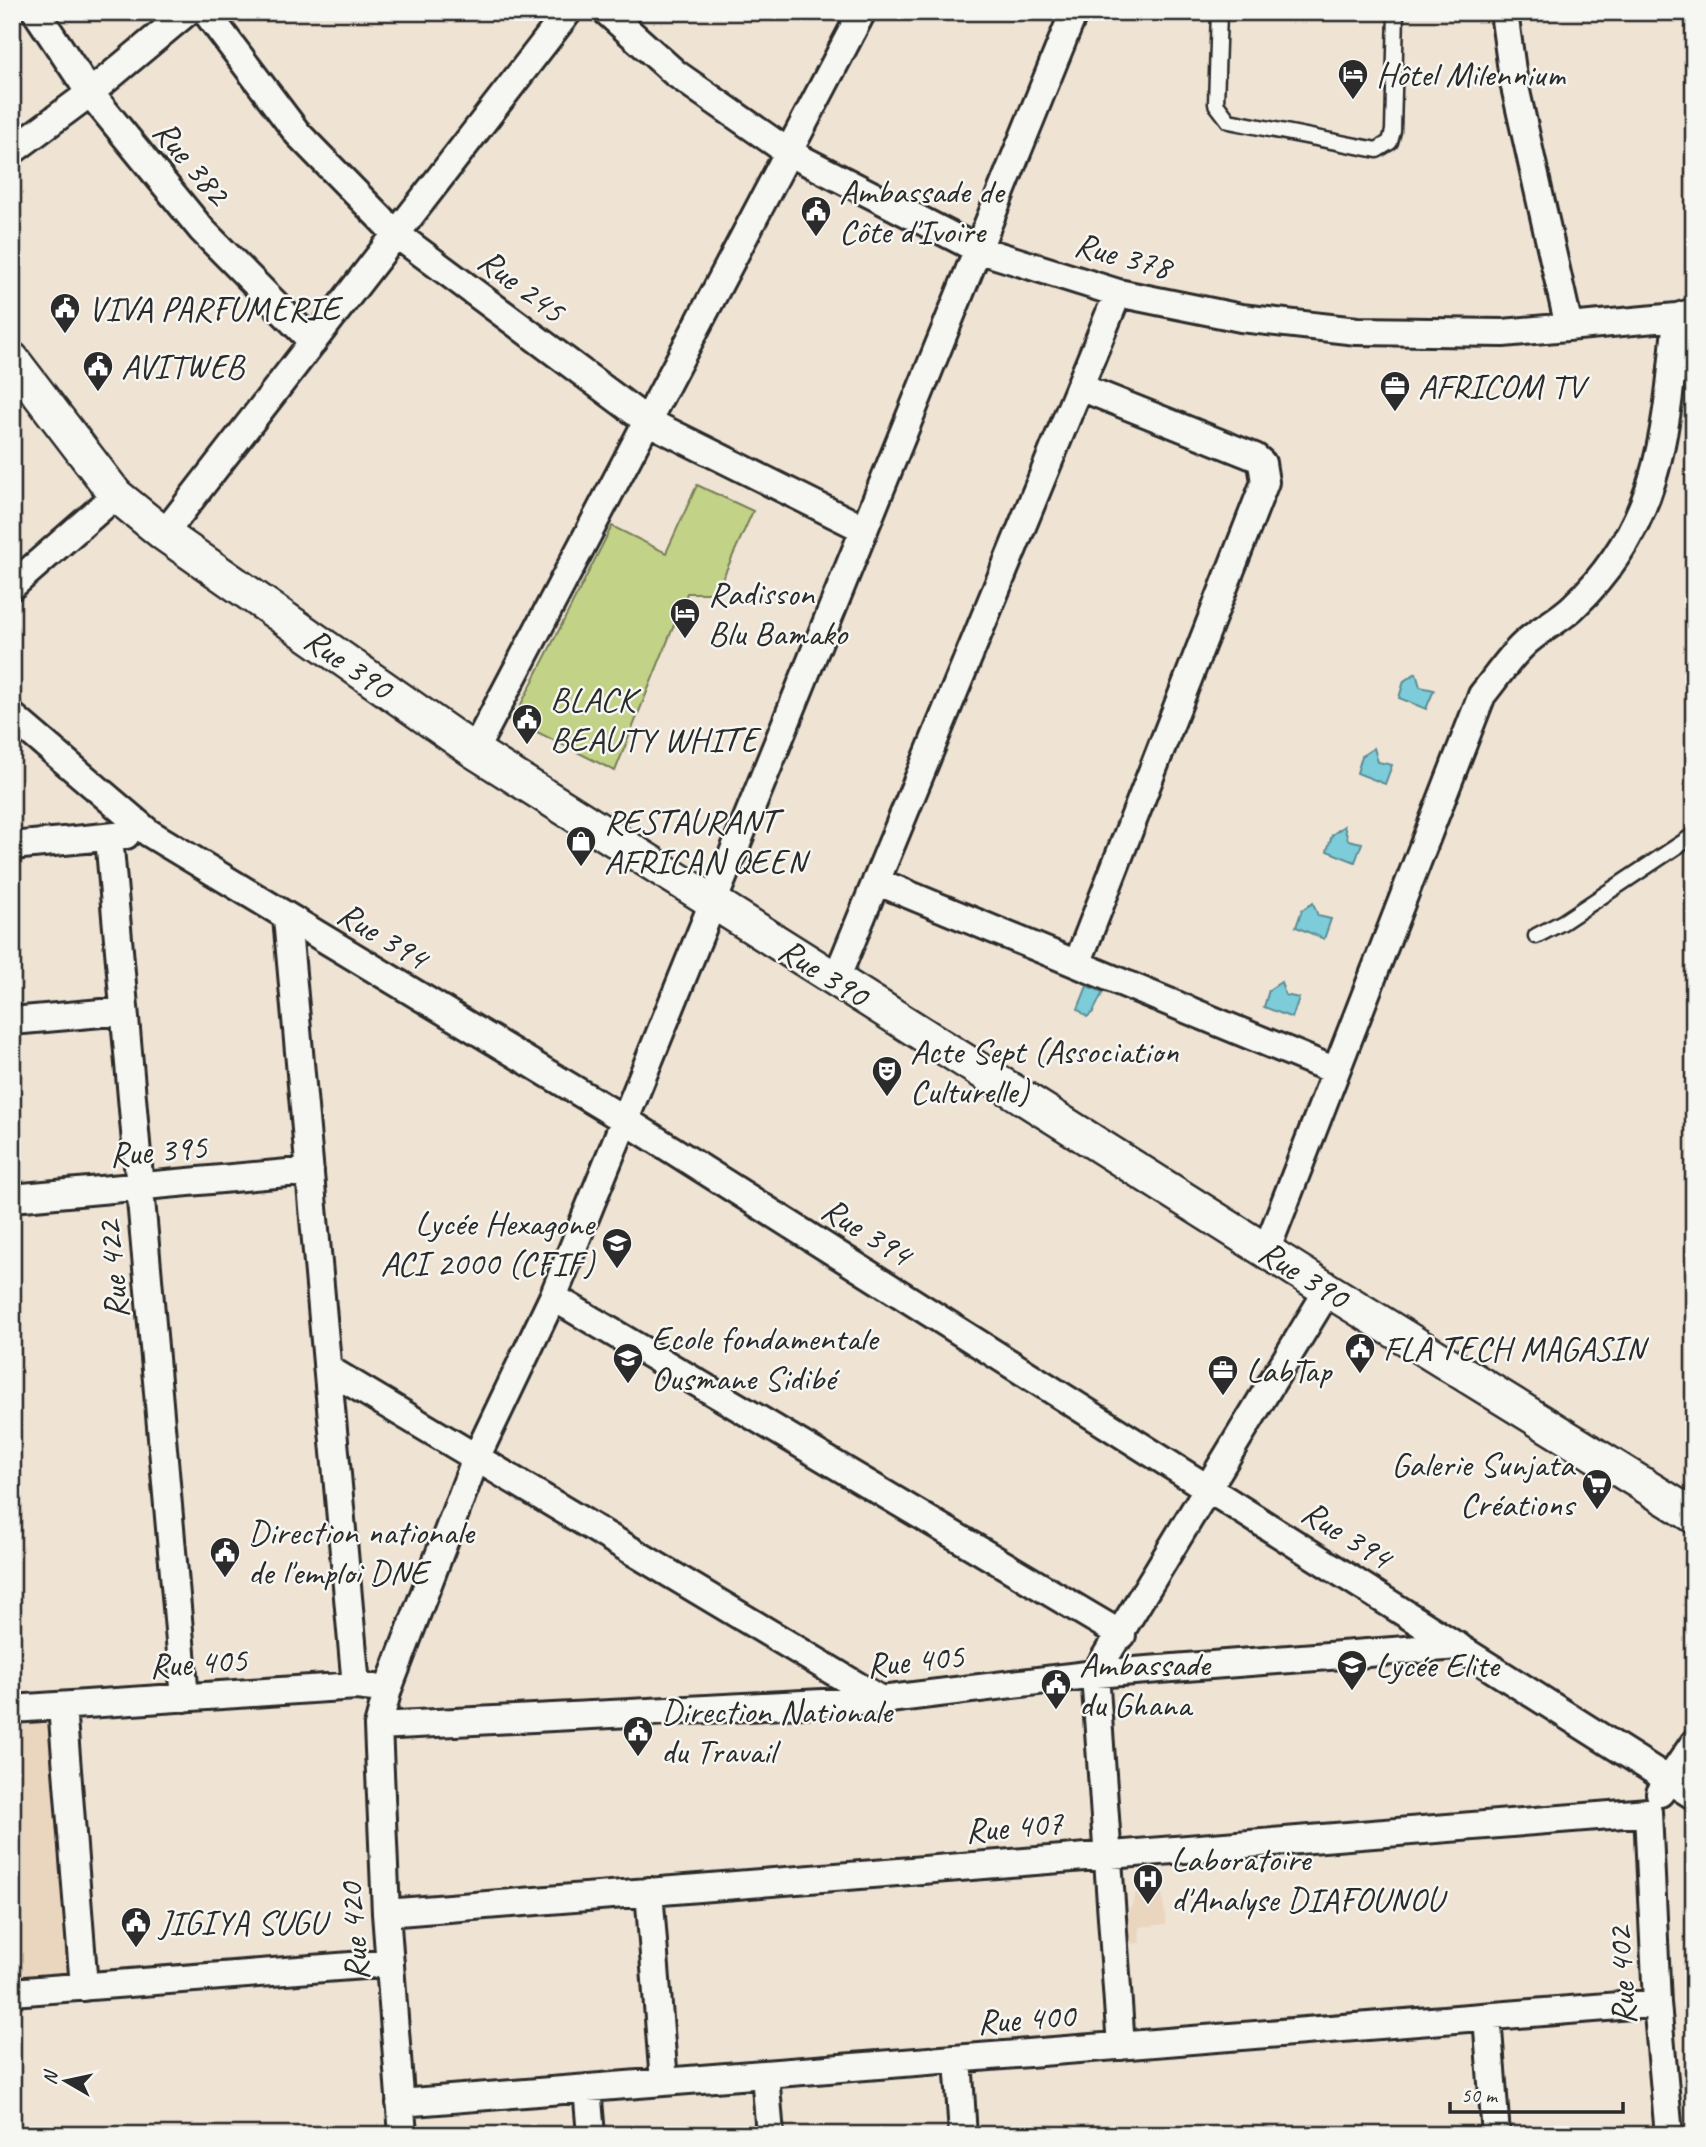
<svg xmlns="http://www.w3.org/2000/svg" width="1706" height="2147" font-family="Caveat,sans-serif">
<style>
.built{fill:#ead6bf}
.green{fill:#c2d287;stroke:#767e59;stroke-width:2}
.water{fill:#7dccd9;stroke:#5c8c93;stroke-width:2}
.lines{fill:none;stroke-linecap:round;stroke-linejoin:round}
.service-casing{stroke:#2b2b2b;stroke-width:19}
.minor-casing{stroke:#2b2b2b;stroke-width:32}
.tertiary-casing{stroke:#2b2b2b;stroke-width:38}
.service{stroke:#f6f6f2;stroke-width:14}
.minor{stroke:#f6f6f2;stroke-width:26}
.tertiary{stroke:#f6f6f2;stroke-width:33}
.labels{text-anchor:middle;stroke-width:5;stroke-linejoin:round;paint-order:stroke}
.poi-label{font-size:35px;fill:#2b2b2b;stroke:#f6f6f2;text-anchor:start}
.street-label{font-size:35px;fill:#2b2b2b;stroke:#f6f6f2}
</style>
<rect width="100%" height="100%" fill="#efe3d4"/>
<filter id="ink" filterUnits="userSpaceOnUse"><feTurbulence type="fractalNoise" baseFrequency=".0143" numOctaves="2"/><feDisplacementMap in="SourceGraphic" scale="14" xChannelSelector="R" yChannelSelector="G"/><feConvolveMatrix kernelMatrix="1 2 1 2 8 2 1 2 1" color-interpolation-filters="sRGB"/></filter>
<g filter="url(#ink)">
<!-- built -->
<path class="built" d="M 56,1715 L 77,1982 L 12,1987 L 12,1720 Z
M 1162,1891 L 1166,1924 L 1139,1927 L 1140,1943 L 1130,1944 L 1127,1919 L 1136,1893 Z"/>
<!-- green -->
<path class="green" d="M 697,485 L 753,511 L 716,593 L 687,593 L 615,771 L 513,720 L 612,526 L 666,553 Z"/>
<!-- water -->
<path class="water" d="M 1416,673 L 1420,687 L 1434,690 L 1426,709 L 1399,698 L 1404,681 Z
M 1374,748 L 1378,762 L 1392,765 L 1385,784 L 1357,773 L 1362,756 Z
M 1344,826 L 1348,840 L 1362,843 L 1355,862 L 1327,851 L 1332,835 Z
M 1313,903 L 1318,916 L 1331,919 L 1324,939 L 1296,927 L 1302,910 Z
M 1281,982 L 1285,995 L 1299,998 L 1292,1018 L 1264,1007 L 1269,990 Z
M 1087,986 L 1103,992 L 1093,1012 L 1087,1017 L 1078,1009 Z"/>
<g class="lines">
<!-- service casing -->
<g class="service-casing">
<path id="service" d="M 1219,12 L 1216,104 L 1229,121 L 1377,150 L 1390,142 L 1393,131 L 1396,12
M 1536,936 L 1563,922 L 1694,835"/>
</g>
<!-- minor casing -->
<g class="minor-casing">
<path id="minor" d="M 36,12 L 90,93 L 202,230 L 313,342
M 206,12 L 298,134 L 396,234 L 647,421 L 864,529
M 607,12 L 675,73 L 788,152 L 977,249 L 1118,293 L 1241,318 L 1357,331 L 1503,333 L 1677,317 L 1694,312
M 1504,12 L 1513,78 L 1569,327
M 12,151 L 90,93 L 187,12
M 164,534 L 568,12
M 12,586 L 116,495
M 12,716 L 149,833 L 625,1120 L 1694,1796
M 474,751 L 862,12
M 109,837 L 185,1698
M 12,846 L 126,835
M 876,881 L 1336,1071
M 287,918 L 356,1686
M 1077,964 L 1265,482 L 1262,463 L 1255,457 L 1080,387
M 836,979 L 1118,293
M 12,1021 L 124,1011
M 12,1198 L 310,1171
M 1266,1251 L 1482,695 C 1496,678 1508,659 1523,645 C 1538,630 1559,621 1574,606 C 1662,522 1666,430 1677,317
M 553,1297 L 1122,1635
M 328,1369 L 881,1700
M 62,1706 L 84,1987
M 12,1709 L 356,1686 L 374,1688
M 378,1726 L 881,1700 L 1095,1674 L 1458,1646
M 1660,1793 L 1694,1743
M 1648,1812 L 1657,2003 L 1669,2135
M 649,1891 L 664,2082
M 386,1913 L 1648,1812
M 12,1992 L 390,1963
M 1487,2017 L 1496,2135
M 1121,2046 L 1095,1674 L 1328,1290
M 958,2059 L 963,2135
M 765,2074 L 770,2135
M 587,2088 L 591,2135
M 400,2103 L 1657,2003
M 403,2135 L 386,1913 L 378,1726 L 388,1689 L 476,1458 L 553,1297 L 1074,12"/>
</g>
<!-- tertiary casing -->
<g class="tertiary-casing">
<path id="tertiary" d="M 12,359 L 116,495 L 164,534 L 474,751 L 1328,1290 L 1694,1516"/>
</g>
<!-- service -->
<use href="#service" class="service"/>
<!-- minor -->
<use href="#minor" class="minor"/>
<!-- tertiary -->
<use href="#tertiary" class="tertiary"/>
</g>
</g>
<!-- icons -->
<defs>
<g id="hotel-pin" transform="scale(1.575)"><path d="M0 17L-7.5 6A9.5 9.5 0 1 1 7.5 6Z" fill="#2b2b2b" stroke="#f6f6f2"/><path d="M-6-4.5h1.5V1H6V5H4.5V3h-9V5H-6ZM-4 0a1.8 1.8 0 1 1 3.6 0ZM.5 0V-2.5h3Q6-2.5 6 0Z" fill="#fff"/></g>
<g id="civic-pin" transform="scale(1.575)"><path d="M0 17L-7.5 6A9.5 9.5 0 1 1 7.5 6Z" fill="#2b2b2b" stroke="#f6f6f2"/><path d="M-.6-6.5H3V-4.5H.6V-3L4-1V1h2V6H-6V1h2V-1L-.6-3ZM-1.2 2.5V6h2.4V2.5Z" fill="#fff"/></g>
<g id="office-pin" transform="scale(1.575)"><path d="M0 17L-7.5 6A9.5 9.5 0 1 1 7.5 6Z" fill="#2b2b2b" stroke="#f6f6f2"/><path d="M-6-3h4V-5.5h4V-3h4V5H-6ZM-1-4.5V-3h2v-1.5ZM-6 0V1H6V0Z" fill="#fff"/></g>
<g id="shop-pin" transform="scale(1.575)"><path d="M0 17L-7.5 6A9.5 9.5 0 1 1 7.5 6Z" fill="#2b2b2b" stroke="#f6f6f2"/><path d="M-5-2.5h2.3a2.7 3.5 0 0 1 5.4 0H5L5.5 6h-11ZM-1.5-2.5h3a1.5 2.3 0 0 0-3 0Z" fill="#fff"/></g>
<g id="theatre-pin" transform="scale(1.575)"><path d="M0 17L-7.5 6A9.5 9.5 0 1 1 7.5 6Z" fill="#2b2b2b" stroke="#f6f6f2"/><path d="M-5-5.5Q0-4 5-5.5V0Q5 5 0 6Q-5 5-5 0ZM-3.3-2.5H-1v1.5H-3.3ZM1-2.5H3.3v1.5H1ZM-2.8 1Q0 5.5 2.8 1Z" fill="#fff"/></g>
<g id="school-pin" transform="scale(1.575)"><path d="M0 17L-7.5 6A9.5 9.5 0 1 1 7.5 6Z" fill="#2b2b2b" stroke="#f6f6f2"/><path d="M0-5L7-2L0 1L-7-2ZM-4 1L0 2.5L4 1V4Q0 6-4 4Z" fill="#fff"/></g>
<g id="supermarket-pin" transform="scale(1.575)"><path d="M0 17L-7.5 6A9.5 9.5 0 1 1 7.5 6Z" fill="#2b2b2b" stroke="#f6f6f2"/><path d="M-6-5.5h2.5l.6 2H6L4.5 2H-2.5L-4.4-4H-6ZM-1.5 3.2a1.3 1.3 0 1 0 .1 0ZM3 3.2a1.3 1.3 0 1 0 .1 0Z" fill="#fff"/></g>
<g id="hospital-pin" transform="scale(1.575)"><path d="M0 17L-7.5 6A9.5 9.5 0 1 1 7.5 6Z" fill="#2b2b2b" stroke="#f6f6f2"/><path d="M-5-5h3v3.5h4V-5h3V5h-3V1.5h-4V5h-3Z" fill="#fff"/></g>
</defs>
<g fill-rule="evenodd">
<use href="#hotel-pin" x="1353" y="74"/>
<use href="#civic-pin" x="816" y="211"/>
<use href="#civic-pin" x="65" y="308"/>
<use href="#civic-pin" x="98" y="366"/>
<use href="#office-pin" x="1395" y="386"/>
<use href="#hotel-pin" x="685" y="613"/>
<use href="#civic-pin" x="527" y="719"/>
<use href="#shop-pin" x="581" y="841"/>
<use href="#theatre-pin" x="887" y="1071"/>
<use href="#school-pin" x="617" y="1243"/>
<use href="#civic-pin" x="1360" y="1348"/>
<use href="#school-pin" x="628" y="1358"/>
<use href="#office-pin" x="1223" y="1370"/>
<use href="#supermarket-pin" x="1597" y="1484"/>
<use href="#civic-pin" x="225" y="1552"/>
<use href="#school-pin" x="1352" y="1665"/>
<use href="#civic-pin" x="1056" y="1684"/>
<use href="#civic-pin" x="638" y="1731"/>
<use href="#hospital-pin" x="1148" y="1879"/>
<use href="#civic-pin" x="136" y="1922"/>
</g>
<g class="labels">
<!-- poi labels -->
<g class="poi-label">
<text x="1376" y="86">Hôtel Milennium</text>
<text x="839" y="203">Ambassade de<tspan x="839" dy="40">Côte d'Ivoire</tspan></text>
<text x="88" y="320">VIVA PARFUMERIE</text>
<text x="121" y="378">AVITWEB</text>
<text x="1418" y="398">AFRICOM TV</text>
<text x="708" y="605">Radisson<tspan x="708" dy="40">Blu Bamako</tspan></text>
<text x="550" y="711">BLACK<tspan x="550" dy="40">BEAUTY WHITE</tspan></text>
<text x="604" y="833">RESTAURANT<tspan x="604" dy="40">AFRICAN QEEN</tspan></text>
<text x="910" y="1063">Acte Sept (Association<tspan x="910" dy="40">Culturelle)</tspan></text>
<text x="594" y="1235" text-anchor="end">Lycée Hexagone<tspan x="594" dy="40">ACI 2000 (CFIF)</tspan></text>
<text x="651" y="1350">Ecole fondamentale<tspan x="651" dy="40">Ousmane Sidibé</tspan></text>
<text x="1383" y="1360">FLA TECH MAGASIN</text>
<text x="1246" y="1382">LabTap</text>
<text x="1574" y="1476" text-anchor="end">Galerie Sunjata<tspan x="1574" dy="40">Créations</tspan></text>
<text x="248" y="1544">Direction nationale<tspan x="248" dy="40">de l'emploi DNE</tspan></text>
<text x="1079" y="1676">Ambassade<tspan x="1079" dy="40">du Ghana</tspan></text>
<text x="1375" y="1677">Lycée Elite</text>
<text x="661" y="1723">Direction Nationale<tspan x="661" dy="40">du Travail</tspan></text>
<text x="1171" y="1871">Laboratoire<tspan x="1171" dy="40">d'Analyse DIAFOUNOU</tspan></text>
<text x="159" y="1934">JIGIYA SUGU</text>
</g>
<!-- street labels -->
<g class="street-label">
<text transform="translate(192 162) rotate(50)" y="12">Rue 382</text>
<text transform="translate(1123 255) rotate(15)" y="12">Rue 378</text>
<text transform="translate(522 285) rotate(37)" y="12">Rue 245</text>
<text transform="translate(349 663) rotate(35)" y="12">Rue 390</text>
<text transform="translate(383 935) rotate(31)" y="12">Rue 394</text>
<text transform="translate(824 972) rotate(32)" y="12">Rue 390</text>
<text transform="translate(158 1150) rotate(-5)" y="12">Rue 395</text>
<text transform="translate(867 1231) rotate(32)" y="12">Rue 394</text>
<text transform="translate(112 1270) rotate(-95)" y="12">Rue 422</text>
<text transform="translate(1304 1274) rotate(32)" y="12">Rue 390</text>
<text transform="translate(1347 1534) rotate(32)" y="12">Rue 394</text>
<text transform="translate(915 1660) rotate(-6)" y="12">Rue 405</text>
<text transform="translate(198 1662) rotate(-4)" y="12">Rue 405</text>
<text transform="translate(1014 1826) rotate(-5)" y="12">Rue 407</text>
<text transform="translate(353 1932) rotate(-94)" y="12">Rue 420</text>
<text transform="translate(1621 1976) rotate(-93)" y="12">Rue 402</text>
<text transform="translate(1026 2018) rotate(-4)" y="12">Rue 400</text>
</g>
</g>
<!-- margin -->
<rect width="1706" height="2147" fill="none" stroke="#f6f6f2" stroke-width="42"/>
<rect x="21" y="21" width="1664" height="2105" fill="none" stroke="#2b2b2b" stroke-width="2.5" filter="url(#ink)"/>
<!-- north arrow -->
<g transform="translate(66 2081) rotate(279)" stroke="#f6f6f2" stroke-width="5" paint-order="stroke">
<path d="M0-5L12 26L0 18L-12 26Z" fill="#2b2b2b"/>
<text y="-10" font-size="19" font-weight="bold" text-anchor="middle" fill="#2b2b2b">N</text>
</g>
<!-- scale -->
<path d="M1450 2102v10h173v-10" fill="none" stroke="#2b2b2b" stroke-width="3.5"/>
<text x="1461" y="2102" font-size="21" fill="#2b2b2b" stroke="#f6f6f2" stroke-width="5" paint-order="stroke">50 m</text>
</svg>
